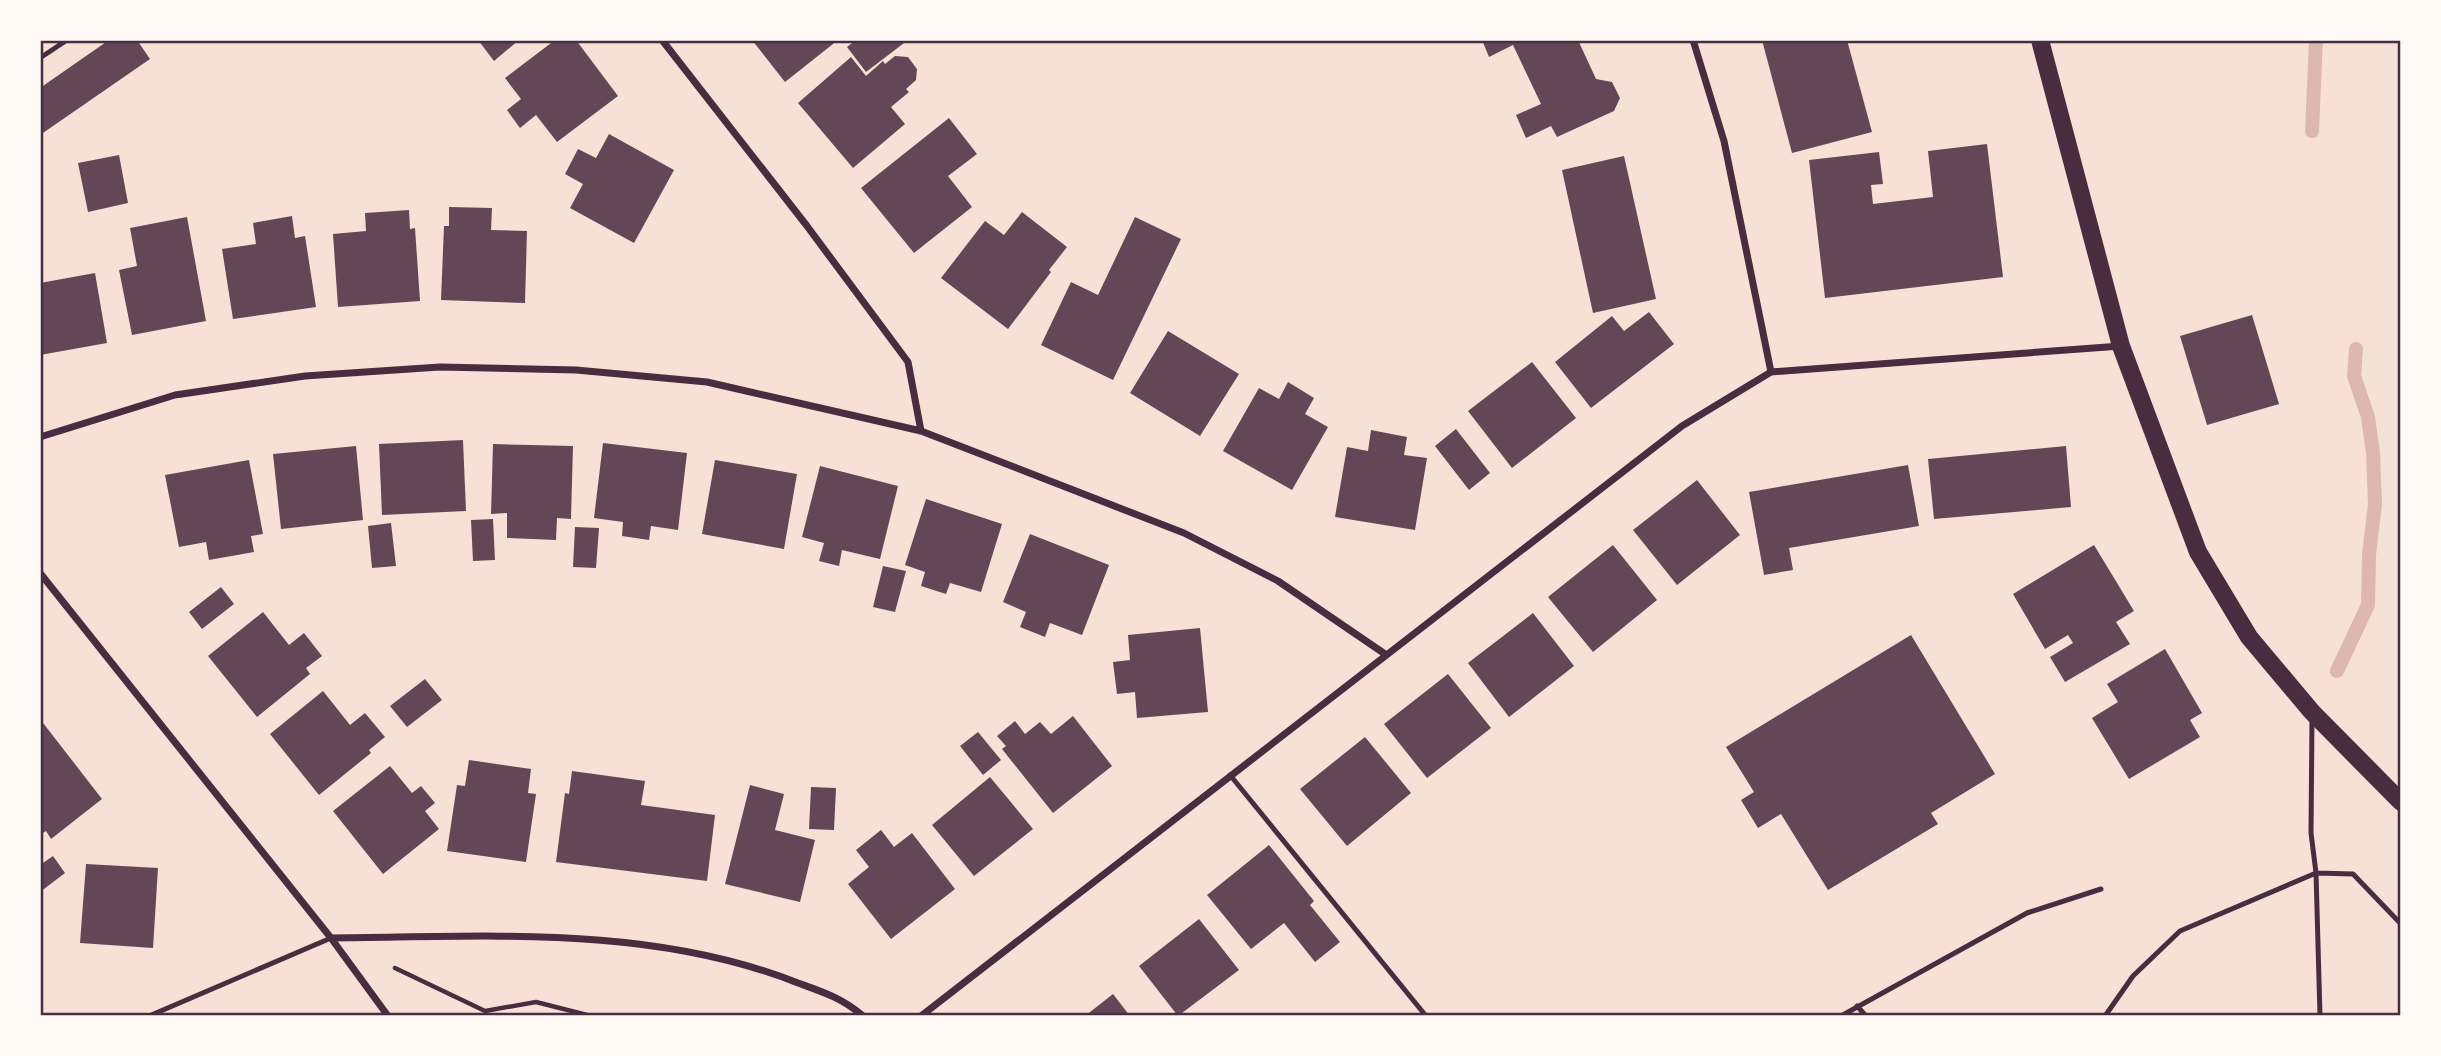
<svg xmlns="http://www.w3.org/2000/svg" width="2441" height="1056" font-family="Mulish,sans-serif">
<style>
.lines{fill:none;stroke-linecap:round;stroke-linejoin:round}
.stream{stroke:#dcb8b0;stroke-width:14}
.building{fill:#644757}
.path{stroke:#4a2c40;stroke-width:4.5}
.service{stroke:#4a2c40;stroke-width:5}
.minor{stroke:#4a2c40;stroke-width:7}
.primary{stroke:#4a2c40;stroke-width:18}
.neatline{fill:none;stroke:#4a2c40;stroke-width:2.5}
</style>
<rect width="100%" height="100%" fill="#f7e1d7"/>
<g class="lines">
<!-- stream -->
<path class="stream" d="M 2312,131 L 2316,40
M 2337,671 L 2368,605 L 2369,555 L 2375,504 L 2373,453 L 2368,417 L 2354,376 L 2356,349"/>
</g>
<!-- building -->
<path class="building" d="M 109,40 L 137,40 L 150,59 L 40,135 L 40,88 Z
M 478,40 L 519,40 L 494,61 Z
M 555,40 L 576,40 L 618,96 L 557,142 L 536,115 L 520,128 L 507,110 L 521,99 L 505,78 Z
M 752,40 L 838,40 L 785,82 Z
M 856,40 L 908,40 L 866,72 L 847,47 Z
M 1482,40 L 1578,40 L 1596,79 L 1612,82 L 1620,98 L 1614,111 L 1557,137 L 1551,126 L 1526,138 L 1516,115 L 1541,104 L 1513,45 L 1489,57 Z
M 1762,40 L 1847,40 L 1872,132 L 1792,153 Z
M 895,56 L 908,57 L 917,69 L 916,80 L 906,89 L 909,92 L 891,107 L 905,124 L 853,168 L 798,103 L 851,57 L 866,76 L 883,61 L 885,64 Z
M 949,118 L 977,154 L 948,176 L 972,207 L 914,253 L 861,188 Z
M 609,134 L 674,170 L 634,243 L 570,208 L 583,184 L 565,174 L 578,149 L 596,158 Z
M 1987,144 L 2003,277 L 1825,298 L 1809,160 L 1879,152 L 1883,184 L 1871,185 L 1873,204 L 1933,197 L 1928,151 Z
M 119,155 L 128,203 L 88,212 L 78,163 Z
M 1624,156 L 1656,299 L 1593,313 L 1562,170 Z
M 449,207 L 492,208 L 491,230 L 527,231 L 525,303 L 441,300 L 444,226 L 449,226 Z
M 409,210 L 410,229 L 415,228 L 420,301 L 338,307 L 333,234 L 366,231 L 365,213 Z
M 1022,212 L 1067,247 L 1049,270 L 1051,272 L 1008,329 L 941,278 L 985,221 L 1004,235 Z
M 292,216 L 295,238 L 305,236 L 316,307 L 233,319 L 222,249 L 256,244 L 253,223 Z
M 187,217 L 206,321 L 132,335 L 119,270 L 137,266 L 130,228 Z
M 1135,217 L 1181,239 L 1113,380 L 1041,345 L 1071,282 L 1098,295 Z
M 95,273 L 107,343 L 40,355 L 40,283 Z
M 1649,312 L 1674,344 L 1591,408 L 1555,362 L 1612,316 L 1624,331 Z
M 2252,315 L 2279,404 L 2207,425 L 2180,336 Z
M 1168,331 L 1239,374 L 1200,436 L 1130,393 Z
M 1532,362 L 1576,418 L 1512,468 L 1468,411 Z
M 1288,382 L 1314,398 L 1305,414 L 1328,427 L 1292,490 L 1223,451 L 1259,388 L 1279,399 Z
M 1456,429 L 1490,473 L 1469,490 L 1435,446 Z
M 1371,430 L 1407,437 L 1404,455 L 1427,458 L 1415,530 L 1335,517 L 1347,447 L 1368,451 Z
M 463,440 L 466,511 L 382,515 L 379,444 Z
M 603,443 L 687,453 L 678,530 L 651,526 L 649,540 L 622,536 L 623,522 L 594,518 Z
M 493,444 L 573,446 L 571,519 L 557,518 L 556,540 L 507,538 L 507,513 L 491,514 Z
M 356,446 L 363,520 L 281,529 L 273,454 Z
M 2066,446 L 2071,507 L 1934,519 L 1928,459 Z
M 249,460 L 263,534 L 251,536 L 254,552 L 209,560 L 206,542 L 179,547 L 165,475 Z
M 715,460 L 797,474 L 784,549 L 702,534 Z
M 1908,465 L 1919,526 L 1789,548 L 1793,570 L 1764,575 L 1749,492 Z
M 820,466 L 898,486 L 880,559 L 842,550 L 839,566 L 819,561 L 824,543 L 802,537 Z
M 1697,480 L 1740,535 L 1677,585 L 1633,530 Z
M 926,499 L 1002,524 L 981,592 L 950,583 L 946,594 L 921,586 L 925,572 L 905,565 Z
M 493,519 L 495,560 L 473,561 L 471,520 Z
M 391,523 L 396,566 L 372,568 L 368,526 Z
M 575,527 L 599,528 L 596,568 L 573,567 Z
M 1030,534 L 1109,565 L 1082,635 L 1050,623 L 1045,637 L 1020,627 L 1026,612 L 1003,602 Z
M 1613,545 L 1657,600 L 1593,652 L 1548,597 Z
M 2094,545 L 2134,611 L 2116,622 L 2130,644 L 2065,682 L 2050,657 L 2073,643 L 2068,635 L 2045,649 L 2013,594 Z
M 883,566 L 906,571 L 895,612 L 873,607 Z
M 221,587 L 234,604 L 202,629 L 189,612 Z
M 263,612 L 289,645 L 304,633 L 322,656 L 306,668 L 310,674 L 257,717 L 208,656 Z
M 1533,613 L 1574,666 L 1509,717 L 1468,663 Z
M 1200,628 L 1208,712 L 1137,718 L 1135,692 L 1117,694 L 1113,662 L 1130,660 L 1128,635 Z
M 1911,635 L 1995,774 L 1931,813 L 1938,824 L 1828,890 L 1781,814 L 1758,828 L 1741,800 L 1754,792 L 1726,747 Z
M 2165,649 L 2202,713 L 2190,720 L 2200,737 L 2129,779 L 2092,718 L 2118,702 L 2107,684 Z
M 1448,674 L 1491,728 L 1427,778 L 1384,724 Z
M 425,679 L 442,700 L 407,727 L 390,706 Z
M 323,691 L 350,725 L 365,713 L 385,737 L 369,750 L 371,753 L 319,795 L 270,734 Z
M 1073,716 L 1112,766 L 1053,813 L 1002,749 L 1006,746 L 997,736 L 1015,721 L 1025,734 L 1040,722 L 1051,734 Z
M 40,719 L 102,799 L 51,839 L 46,831 L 40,835 Z
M 978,732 L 1001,760 L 983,775 L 960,746 Z
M 1365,737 L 1411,793 L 1347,846 L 1300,789 Z
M 469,760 L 531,769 L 528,793 L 536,794 L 526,862 L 447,851 L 457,785 L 465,786 Z
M 390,766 L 412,793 L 421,786 L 435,803 L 425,811 L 439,829 L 383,874 L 333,811 Z
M 572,771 L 645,781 L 641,805 L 715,815 L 707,881 L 556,862 L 565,793 L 569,794 Z
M 990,777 L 1033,829 L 974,876 L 932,825 Z
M 750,785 L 784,794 L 775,830 L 815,840 L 800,902 L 725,884 Z
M 811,787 L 836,788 L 834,830 L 809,829 Z
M 881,830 L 894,847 L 912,833 L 955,889 L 891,939 L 848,884 L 869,867 L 856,850 Z
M 1269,845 L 1314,901 L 1310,905 L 1340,942 L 1315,962 L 1284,923 L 1251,949 L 1207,895 Z
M 53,856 L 65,873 L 40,892 L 40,865 Z
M 86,864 L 158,868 L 153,948 L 80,943 Z
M 1199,919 L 1239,970 L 1178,1016 L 1139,966 Z
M 1113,994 L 1130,1016 L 1085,1016 Z"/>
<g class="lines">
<!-- path -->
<path class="path" d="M 395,968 L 485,1011 L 536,1002 L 591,1016"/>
<!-- service -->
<path class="service" d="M 40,58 L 67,40
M 2312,718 L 2311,833 L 2316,873 L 2320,1016
M 1230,775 L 1426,1016
M 1857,1006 L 1866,1016
M 149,1016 L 331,938
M 1841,1016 L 2027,913 L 2101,889
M 2105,1016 L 2133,976 L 2180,931 L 2316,873 L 2353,874 L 2401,924"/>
<!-- minor -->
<path class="minor" d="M 662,40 L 807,226 L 908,362 L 921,431
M 1693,40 L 1724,141 L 1771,372 L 2121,346
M 40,437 L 175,395 L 305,376 L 440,367 L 576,370 L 707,382 L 921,431 L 1184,533 L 1278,581 L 1385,654
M 40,573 L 331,938 L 388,1016
M 331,938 C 486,937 650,924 798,983 C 823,992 842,998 863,1016
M 921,1016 L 1682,426 L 1771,372"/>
<!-- primary -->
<path class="primary" d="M 2040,40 L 2121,346 L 2198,552 L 2249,637 L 2312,712 L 2401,802"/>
</g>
<!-- border -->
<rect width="2441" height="1056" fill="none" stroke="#fffaf5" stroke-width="84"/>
<rect x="42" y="42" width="2357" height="972" class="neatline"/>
</svg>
